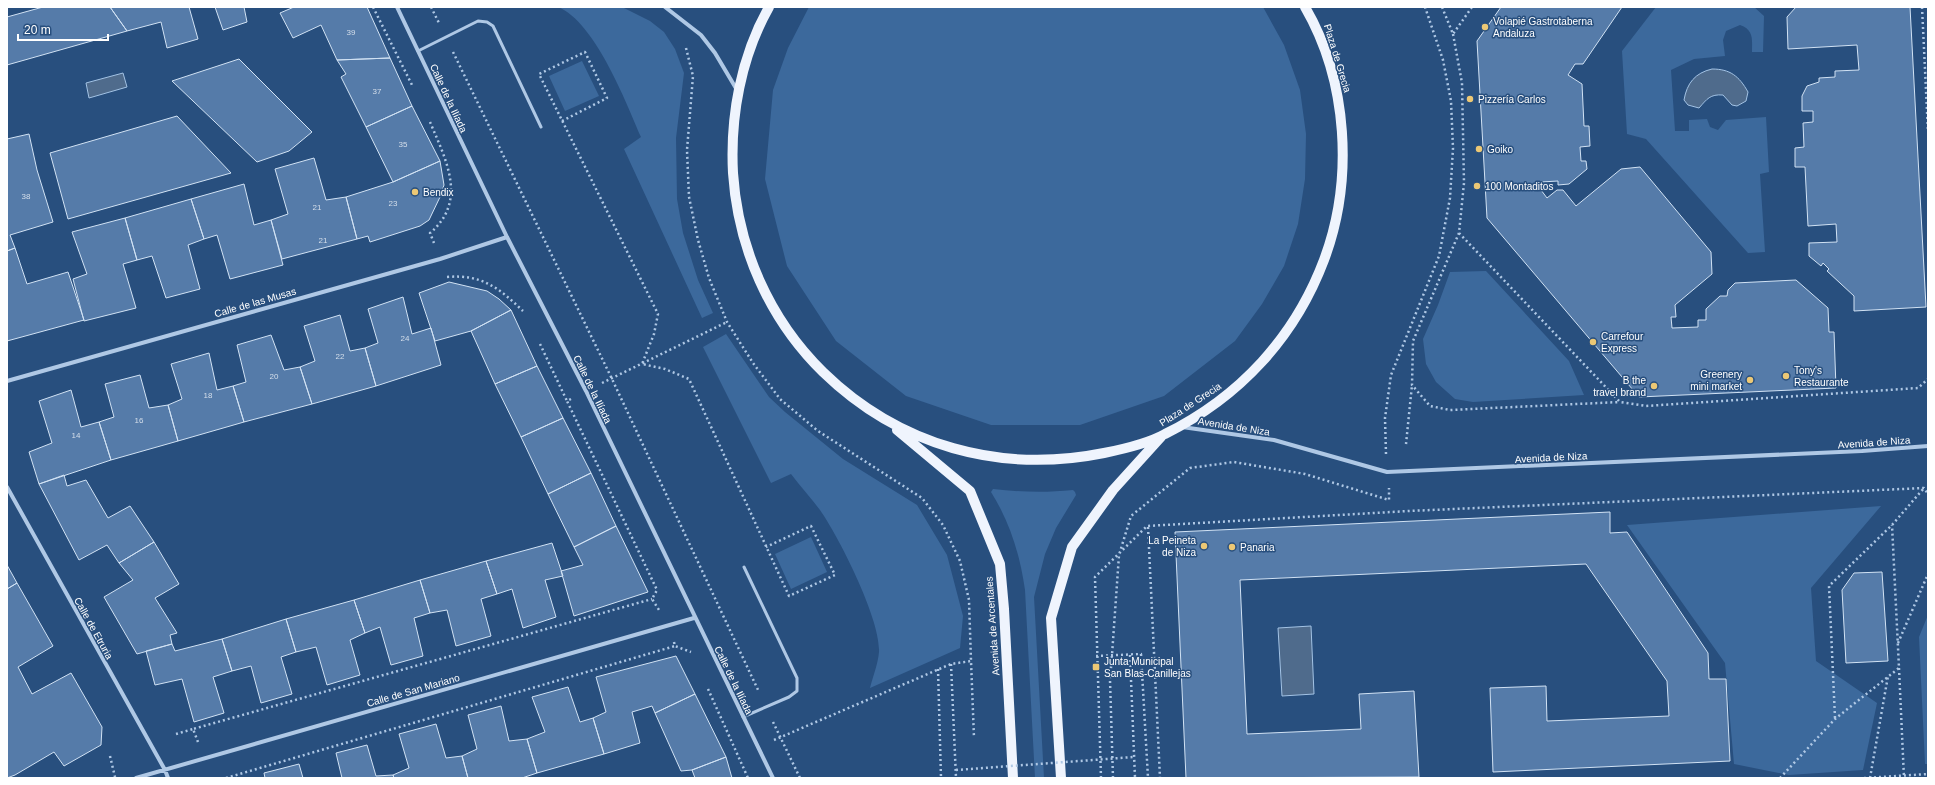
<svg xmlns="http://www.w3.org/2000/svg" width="1935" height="785" font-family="Helvetica,sans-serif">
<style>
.green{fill:#3c699c}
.water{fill:#4f6b8c;stroke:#a3c3e5}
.building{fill:#557ba9;stroke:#d1e2f4}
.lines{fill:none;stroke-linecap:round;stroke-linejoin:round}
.path{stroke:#afc8e5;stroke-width:2.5;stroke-dasharray:2 3;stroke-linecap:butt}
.lane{stroke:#afc8e5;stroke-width:3}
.street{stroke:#afc8e5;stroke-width:4}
.primary{stroke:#eff4fd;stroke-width:10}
.path-bridge{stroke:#afc8e5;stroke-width:2.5;stroke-dasharray:2 3;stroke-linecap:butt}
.poi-dot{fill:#ecc875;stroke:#284f7e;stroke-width:1.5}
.labels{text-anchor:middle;stroke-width:3;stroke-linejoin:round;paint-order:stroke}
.number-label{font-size:8px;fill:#d4deea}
.poi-label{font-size:10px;fill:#fff;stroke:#284f7e;text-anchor:start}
.street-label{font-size:10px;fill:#fff;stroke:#284f7e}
</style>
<rect width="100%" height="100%" fill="#284f7e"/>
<!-- green -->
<path class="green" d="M 558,7 L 622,7 L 650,21 L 664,32 L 675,49 L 684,73 L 676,138 L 677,199 L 683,233 L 698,280 L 713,313 L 702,318 L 624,149 L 641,137 C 626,102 595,22 558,7 Z
M 809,7 L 1263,7 L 1284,45 L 1300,90 L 1306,134 L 1305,179 L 1298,224 L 1284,266 L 1262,304 L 1235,341 L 1164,396 L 1080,425 L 991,425 L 906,396 L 836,341 L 787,266 L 765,179 L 773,90 L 788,48 Z
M 1656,7 L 1754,7 L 1764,16 L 1763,52 L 1752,52 C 1752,39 1754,30 1740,25 L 1726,31 L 1723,40 L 1725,56 L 1694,59 L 1671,70 L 1675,131 L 1689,131 L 1689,120 L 1707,119 L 1710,127 L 1718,130 L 1726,120 L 1766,117 L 1769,172 L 1760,174 L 1765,252 L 1748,253 L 1646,139 L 1627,134 L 1622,51 Z
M 582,61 L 599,96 L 565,111 L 549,76 Z
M 1486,271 L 1569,361 L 1584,395 L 1473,402 L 1455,399 L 1436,382 L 1426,364 L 1423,339 L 1438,305 L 1450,272 Z
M 726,334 L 769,397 L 785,412 L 843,459 L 917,505 L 947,555 L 963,616 L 960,648 L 870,688 C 873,676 878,664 879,652 C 881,620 839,537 820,510 C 811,498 800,486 791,474 L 771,483 L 703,347 Z
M 993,489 C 1020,492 1045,493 1073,490 L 1075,492 L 1076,495 L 1056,528 L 1045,554 L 1034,597 L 1044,778 L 1035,778 L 1025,590 C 1020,555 1010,522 991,492 Z
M 1881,506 L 1811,588 L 1816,661 L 1877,703 L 1863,770 L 1789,775 L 1734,764 L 1725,663 L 1627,525 Z
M 811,537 L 827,572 L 791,589 L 775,554 Z
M 1928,615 L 1928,764 L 1925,764 L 1919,637 Z"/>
<!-- water -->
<path class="water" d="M 1712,69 C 1730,69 1739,76 1748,92 L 1746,101 L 1737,106 L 1732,105 L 1723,95 C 1710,94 1707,99 1699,108 L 1688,105 L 1684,100 C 1687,83 1695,73 1712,69 Z
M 123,73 L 127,87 L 89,98 L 86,83 Z
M 1311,626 L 1314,694 L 1282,696 L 1278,628 Z"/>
<!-- building -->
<path class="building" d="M 43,7 L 110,7 L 127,31 L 7,65 L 7,17 Z
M 110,7 L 189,7 L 198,39 L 167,48 L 161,22 L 127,31 Z
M 215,7 L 244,7 L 247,22 L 223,30 Z
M 294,7 L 367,7 L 390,58 L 337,60 L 321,25 L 293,38 L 280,13 Z
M 1501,7 L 1622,7 L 1583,64 L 1575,64 L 1568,75 L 1582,84 L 1584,126 L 1589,126 L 1590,146 L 1580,147 L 1581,161 L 1586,161 L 1587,169 L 1569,184 L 1558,185 L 1558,181 L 1541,182 L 1541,190 L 1547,198 L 1557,190 L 1563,190 L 1576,206 L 1621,169 L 1640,167 L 1711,252 L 1712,274 L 1675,305 L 1676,317 L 1671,317 L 1672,328 L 1698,327 L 1698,320 L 1706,320 L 1706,309 L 1720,296 L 1727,296 L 1728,290 L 1735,283 L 1796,280 L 1828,308 L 1829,332 L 1834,332 L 1836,388 L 1639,397 L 1487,218 L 1477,41 Z
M 1796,7 L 1910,7 L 1926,307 L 1854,311 L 1854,296 L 1827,271 L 1829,269 L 1823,263 L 1821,266 L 1809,256 L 1809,243 L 1837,242 L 1836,224 L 1808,226 L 1805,167 L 1795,167 L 1795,148 L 1804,147 L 1803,123 L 1813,122 L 1813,111 L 1802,111 L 1802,96 L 1807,86 L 1819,82 L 1819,78 L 1835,77 L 1835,71 L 1859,70 L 1857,45 L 1788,49 L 1787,17 Z
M 390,58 L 412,106 L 366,127 L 341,77 L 346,74 L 337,60 Z
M 239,59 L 312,132 L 289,151 L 257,162 L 172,81 Z
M 412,106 L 440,161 L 393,182 L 366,127 Z
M 177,116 L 231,173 L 68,219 L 50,153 Z
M 29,134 L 37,170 L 53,222 L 10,235 L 15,248 L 7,251 L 7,139 Z
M 314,158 L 326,200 L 346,197 L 357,239 L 282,259 L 271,220 L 288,214 L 275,169 Z
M 440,161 L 444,185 L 440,197 L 429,220 L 420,226 L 370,242 L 368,236 L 357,239 L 346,197 L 393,182 Z
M 244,184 L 254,225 L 271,220 L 283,265 L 230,279 L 217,235 L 204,239 L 191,199 Z
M 191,199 L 204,239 L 188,245 L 200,289 L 166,298 L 152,256 L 137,260 L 125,218 Z
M 125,218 L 137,260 L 123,264 L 136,308 L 84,321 L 73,279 L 87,274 L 72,232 Z
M 15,248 L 27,284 L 68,272 L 84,320 L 7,341 L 7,251 Z
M 449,282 L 487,291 L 499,299 L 511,310 L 471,331 L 435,341 L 419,293 Z
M 403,297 L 412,334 L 431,328 L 441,365 L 376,386 L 365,348 L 378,343 L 368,309 Z
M 511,310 L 537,366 L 495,384 L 471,331 Z
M 340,315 L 350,351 L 365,348 L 376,386 L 312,404 L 300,367 L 315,361 L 304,326 Z
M 271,335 L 284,370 L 300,367 L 312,404 L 244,422 L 233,386 L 246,382 L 237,345 Z
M 209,353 L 217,390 L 233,386 L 244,422 L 178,441 L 168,405 L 182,399 L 171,364 Z
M 537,366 L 563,418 L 521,437 L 495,384 Z
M 140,375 L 149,408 L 168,405 L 178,441 L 111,460 L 99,422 L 114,417 L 105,384 Z
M 71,390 L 81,427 L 99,422 L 111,460 L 39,484 L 29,452 L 52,443 L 39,401 Z
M 563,418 L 591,473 L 548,494 L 521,437 Z
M 591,473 L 616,526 L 574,547 L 548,494 Z
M 64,475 L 67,486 L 86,480 L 108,518 L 130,506 L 154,542 L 119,563 L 107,545 L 79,560 L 39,484 Z
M 1610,512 L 1610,533 L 1627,532 L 1708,653 L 1709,679 L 1726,679 L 1730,761 L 1493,772 L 1490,688 L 1546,686 L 1547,721 L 1669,716 L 1667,681 L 1586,564 L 1240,580 L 1247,734 L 1361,729 L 1359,694 L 1414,691 L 1419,777 L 1186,778 L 1175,532 Z
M 616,526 L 648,592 L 574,616 L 561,571 L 583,565 L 574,547 Z
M 154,542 L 179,584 L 155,598 L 177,633 L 170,635 L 172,644 L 137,654 L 104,597 L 133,580 L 119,563 Z
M 552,543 L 563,576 L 545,580 L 556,617 L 523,628 L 512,589 L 497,594 L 486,561 Z
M 486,561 L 497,594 L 481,599 L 491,636 L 456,646 L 447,610 L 430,613 L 420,580 Z
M 7,565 L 17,583 L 7,589 Z
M 1882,572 L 1888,661 L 1846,663 L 1842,590 L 1854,573 Z
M 420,580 L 430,613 L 414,618 L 423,656 L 391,665 L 380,627 L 365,633 L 354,600 Z
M 17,583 L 53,646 L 18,667 L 32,694 L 71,673 L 102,727 L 101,745 L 64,766 L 54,752 L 15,775 L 7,778 L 7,589 Z
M 354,600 L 365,633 L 350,640 L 360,675 L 327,685 L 316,647 L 296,652 L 286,619 Z
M 286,619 L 296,652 L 281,657 L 292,694 L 261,703 L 251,666 L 232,671 L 222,639 Z
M 222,639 L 232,671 L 213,677 L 224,713 L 194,722 L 182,679 L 155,685 L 146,651 L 172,644 L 175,651 Z
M 676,656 L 695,694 L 655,713 L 652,706 L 632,712 L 640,743 L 604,754 L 593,718 L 606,712 L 596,677 Z
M 568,687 L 580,722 L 593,718 L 604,754 L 537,773 L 527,739 L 545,732 L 532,697 Z
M 695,694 L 726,757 L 692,770 L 681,771 L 655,713 Z
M 501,706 L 509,741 L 527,739 L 537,773 L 522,778 L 468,778 L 462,756 L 477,749 L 468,715 Z
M 436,724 L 446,758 L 462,756 L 468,778 L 394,778 L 393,775 L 409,768 L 399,734 Z
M 367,745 L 376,776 L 393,775 L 394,778 L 342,778 L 336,753 Z
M 726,757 L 732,778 L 695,778 L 692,770 Z
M 299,764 L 303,778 L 265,778 L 264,773 Z"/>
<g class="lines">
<!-- path -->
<path class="path" d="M 373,7 L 413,87
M 431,7 L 439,23
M 1442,7 L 1453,34 L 1472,7
M 1922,7 L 1928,132
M 1453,34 L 1462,83 L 1464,183 L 1459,233 L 1413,341 L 1412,385 L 1430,406 L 1450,410 L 1620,402
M 686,48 L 693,76 L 687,150 L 689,197 L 698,240 L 709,278 L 727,322 L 753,363 L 780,399 L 818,431 L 922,498 L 943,525 L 960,561 L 969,600 L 971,661
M 453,52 L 612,379 L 759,692
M 562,121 L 607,98 L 585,52 L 539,74 L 658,314 L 654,334 L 642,364 L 665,369 L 689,379 L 789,596 L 835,575 L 811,526 L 766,547
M 430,122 C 446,160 468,201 430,233 L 434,243
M 1459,233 L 1620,402 L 1646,406 L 1918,388 L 1928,379
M 447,277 C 482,274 499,288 523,311
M 540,344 L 567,401
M 602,383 L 727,322
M 571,399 L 567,401 L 657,590 L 652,599 L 659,610
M 1406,444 L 1412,385
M 1386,454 L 1385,418 L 1391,375 L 1439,256 L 1450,198 L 1453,148 L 1451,101 L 1443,60 L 1425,7
M 1148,527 L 1160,778
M 674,642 L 675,646 L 691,652
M 1898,643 L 1928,574
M 1130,655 L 1135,778
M 1096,656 L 1141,654 L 1148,778
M 951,664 L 956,778
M 1899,668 L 1904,778
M 938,669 L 941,778
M 708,689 L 748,778
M 1835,718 L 1829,586 L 1892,525 L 1924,488
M 773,722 L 800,778
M 176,734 L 193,729
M 774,740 L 951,664 L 971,661 L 974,738
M 198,742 L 193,729 L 652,599
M 110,756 L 115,777
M 226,778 L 675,646
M 1101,778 L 1095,577 L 1147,526 L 1409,511 L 1924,488 L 1928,494
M 1113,778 L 1110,680 L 1112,655 L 1119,555 L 1131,516 L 1190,468 L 1234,462 L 1305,474 L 1389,500 L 1389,488
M 1780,778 L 1835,719 L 1899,668 L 1892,525
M 1864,778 L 1928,774
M 1870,778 L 1888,676"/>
<!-- lane -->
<path class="lane" d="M 418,51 L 478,21 L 487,22 L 493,26 L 541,127
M 743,717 L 789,697 L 797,691 L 797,678 L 744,567"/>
<!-- street -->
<path class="street" d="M 397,7 L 507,237 L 586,391 L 773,778
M 665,7 L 701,35 L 715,53 L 737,90
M 7,381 L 440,259 L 507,237
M 1182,427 L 1274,440 L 1387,472 L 1862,451 L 1928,446
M 7,487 L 165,770 L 168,778
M 136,778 L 694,618"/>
<!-- primary -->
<path class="primary" d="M 769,7 C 741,57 730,116 733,173 C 738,248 769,319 823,372 C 899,446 1000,474 1104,453 C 1124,449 1147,444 1165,434 C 1240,397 1295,337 1324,260 C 1354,180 1348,81 1305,7
M 897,430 L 970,491 L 1000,564 L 1004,609 L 1013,778
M 1061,778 L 1051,618 L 1072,547 L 1113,490 L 1161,437"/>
<!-- path-bridge -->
<path class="path-bridge" d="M 956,770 L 1134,757"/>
</g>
<!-- markers -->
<g class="poi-dot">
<circle cx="1485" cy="27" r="4"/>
<circle cx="1470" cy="99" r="4"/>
<circle cx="1479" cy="149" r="4"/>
<circle cx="1477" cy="186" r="4"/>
<circle cx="415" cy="192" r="4"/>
<circle cx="1593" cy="342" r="4"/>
<circle cx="1786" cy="376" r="4"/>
<circle cx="1750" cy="380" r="4"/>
<circle cx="1654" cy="386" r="4"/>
<circle cx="1204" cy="546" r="4"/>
<circle cx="1232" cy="547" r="4"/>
<rect x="1092" y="663" width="8" height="8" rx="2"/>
</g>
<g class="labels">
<!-- number labels -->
<g class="number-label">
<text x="351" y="35">39</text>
<text x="377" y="94">37</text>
<text x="403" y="147">35</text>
<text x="26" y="199">38</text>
<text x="393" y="206">23</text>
<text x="317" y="210">21</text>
<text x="323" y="243">21</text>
<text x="405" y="341">24</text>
<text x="340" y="359">22</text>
<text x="274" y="379">20</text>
<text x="208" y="398">18</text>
<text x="139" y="423">16</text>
<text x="76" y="438">14</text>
</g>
<!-- poi labels -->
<g class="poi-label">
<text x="1493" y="25">Volapié Gastrotaberna<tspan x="1493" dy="12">Andaluza</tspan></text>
<text x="1478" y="103">Pizzería Carlos</text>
<text x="1487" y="153">Goiko</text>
<text x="1485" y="190">100 Montaditos</text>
<text x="423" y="196">Bendix</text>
<text x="1601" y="340">Carrefour<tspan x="1601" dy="12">Express</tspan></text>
<text x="1794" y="374">Tony's<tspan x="1794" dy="12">Restaurante</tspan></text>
<text x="1742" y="378" text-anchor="end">Greenery<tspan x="1742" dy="12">mini market</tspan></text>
<text x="1646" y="384" text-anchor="end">B the<tspan x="1646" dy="12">travel brand</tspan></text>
<text x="1196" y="544" text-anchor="end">La Peineta<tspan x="1196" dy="12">de Niza</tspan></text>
<text x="1240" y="551">Panaria</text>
<text x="1104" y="665">Junta Municipal<tspan x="1104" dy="12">San Blas-Canillejas</tspan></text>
</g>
<!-- street labels -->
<g class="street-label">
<text transform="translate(1338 58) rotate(73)" y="4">Plaza de Grecia</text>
<text transform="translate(449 98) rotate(65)" y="4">Calle de la Ilíada</text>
<text transform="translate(255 302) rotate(-16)" y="4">Calle de las Musas</text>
<text transform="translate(593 389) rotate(64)" y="4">Calle de la Ilíada</text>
<text transform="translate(1190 404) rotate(-33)" y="4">Plaza de Grecia</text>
<text transform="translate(1234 426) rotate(9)" y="4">Avenida de Niza</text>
<text transform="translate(1874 442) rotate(-4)" y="4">Avenida de Niza</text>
<text transform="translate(1551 457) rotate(-3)" y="4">Avenida de Niza</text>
<text transform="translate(992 626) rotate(-94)" y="4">Avenida de Arcentales</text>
<text transform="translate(94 628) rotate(61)" y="4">Calle de Etruria</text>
<text transform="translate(734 680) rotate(64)" y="4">Calle de la Ilíada</text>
<text transform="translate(413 690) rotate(-16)" y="4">Calle de San Mariano</text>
</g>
</g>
<!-- border -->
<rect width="1935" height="785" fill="none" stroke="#ffffff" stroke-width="16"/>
<!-- scale -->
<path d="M18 34v6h90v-6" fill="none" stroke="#ffffff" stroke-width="2"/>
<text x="24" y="34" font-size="12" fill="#ffffff" stroke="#284f7e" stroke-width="3" paint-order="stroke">20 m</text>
</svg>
